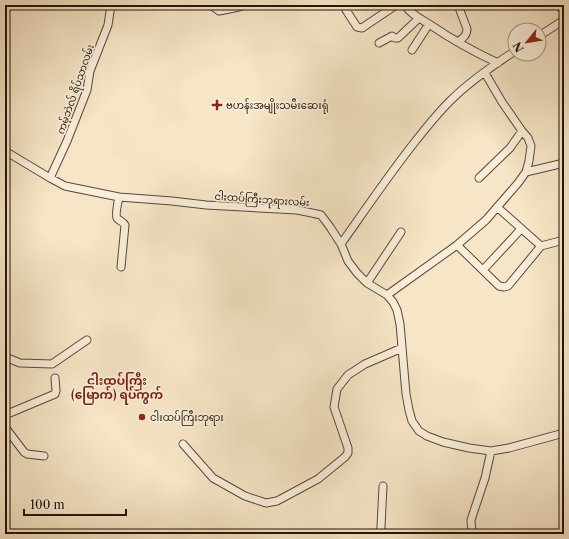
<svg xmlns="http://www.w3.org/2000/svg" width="569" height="539" font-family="'Libre Caslon Text','Noto Sans Myanmar',serif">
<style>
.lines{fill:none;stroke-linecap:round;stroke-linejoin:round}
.street-casing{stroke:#564938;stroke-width:9}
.street{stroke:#f9eeda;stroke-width:7}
.poi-dot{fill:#8f2418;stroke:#f9eeda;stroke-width:1.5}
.labels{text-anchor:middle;stroke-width:3.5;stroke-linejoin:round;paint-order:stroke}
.street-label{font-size:10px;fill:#211509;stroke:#f9eeda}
.poi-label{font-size:10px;fill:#211509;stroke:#f9eeda;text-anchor:start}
.quarter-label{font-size:12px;font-weight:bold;fill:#7a1f14;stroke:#f9eeda}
</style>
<rect width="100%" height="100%" fill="#f6e5c6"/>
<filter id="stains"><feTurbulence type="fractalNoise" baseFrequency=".005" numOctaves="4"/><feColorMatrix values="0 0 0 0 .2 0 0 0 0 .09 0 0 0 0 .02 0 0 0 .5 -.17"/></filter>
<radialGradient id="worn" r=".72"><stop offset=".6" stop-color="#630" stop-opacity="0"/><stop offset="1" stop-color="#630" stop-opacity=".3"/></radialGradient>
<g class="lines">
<!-- street casing -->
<g class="street-casing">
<path id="street" d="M 211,5 L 219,11 L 239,7 L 243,5
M 350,5 L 347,8 L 346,10 L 357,27 L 362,28 L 396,5
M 405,5 C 410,14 421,19 429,24 C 451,39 474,52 498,63
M 558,5 L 564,11
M 539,36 L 564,20
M 458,42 C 463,38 467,35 467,29 L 458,5
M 379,43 L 392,36 L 395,38 L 398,38 L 419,18
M 412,50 L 429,24
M 5,151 L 50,178 L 65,186 L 119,197 L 172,201 L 206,205 L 297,210 L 312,213 L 321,215 L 330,227 L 341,244 L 348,261 L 357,273 L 367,283 L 387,295 L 393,302 L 397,310 L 400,324 L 406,394 L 409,410 L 412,421 L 419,431 L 427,436 L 443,442 L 469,448 L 491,451 L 509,448 L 564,433
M 526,172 L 564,163
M 50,178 L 67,141 L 87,90 L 90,71 L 108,25 L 111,5
M 479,178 L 510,148 L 522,131
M 119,197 C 118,202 115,215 117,218 C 119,221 123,221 125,225 L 121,267
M 497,207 L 541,246
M 341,244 C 365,210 388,176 414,143 C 425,129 437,114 450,101 C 469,82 492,66 515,51
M 457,245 L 499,286 L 504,287 L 508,286 L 541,246
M 541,246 L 564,240
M 483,270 L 521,229
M 367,283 L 401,232
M 387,295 L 457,245 L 486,220 L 518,183 L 526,172 L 529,161 L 531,146 L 528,138 L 522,131 L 502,102 L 485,73
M 5,357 L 20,363 L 52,364 L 87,340
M 5,415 L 55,394 L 56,391 L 55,378
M 5,427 L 24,452 L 27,454 L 44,456
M 183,444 L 213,478 L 245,496 L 266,503 L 277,501 L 318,479 L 345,457 L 348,453 L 348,448 L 334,407 L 337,389 L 348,375 L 365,364 L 402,348
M 380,534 L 381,527 L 383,486
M 472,534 L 471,520 L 485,478 L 491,451"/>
</g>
<!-- street -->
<use href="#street" class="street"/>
</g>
<!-- markers -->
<g class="poi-dot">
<path d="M215 99h4v4h4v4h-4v4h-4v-4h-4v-4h4z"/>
<circle cx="142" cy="417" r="4"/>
</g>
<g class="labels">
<!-- street labels -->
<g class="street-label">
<text transform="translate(75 89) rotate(-71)" y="4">ကမ့်ဘဲလ် ရိပ်သာလမ်း</text>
<text transform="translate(262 199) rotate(4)" y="4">ငါးထပ်ကြီးဘုရားလမ်း</text>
</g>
<!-- poi labels -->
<g class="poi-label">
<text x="226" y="109">ဗဟန်းအမျိုးသမီးဆေးရုံ</text>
<text x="150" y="421">ငါးထပ်ကြီးဘုရား</text>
</g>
<!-- quarter labels -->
<g class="quarter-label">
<text x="117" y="385">ငါးထပ်ကြီး<tspan x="117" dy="14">(မြောက်) ရပ်ကွက်</tspan></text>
</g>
</g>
<!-- margin -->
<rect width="569" height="539" fill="none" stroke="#f6e5c6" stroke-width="20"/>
<rect x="6" y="6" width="557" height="527" fill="none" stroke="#211509" stroke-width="2"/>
<rect x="10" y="10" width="549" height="519" fill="none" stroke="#211509"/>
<!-- north arrow -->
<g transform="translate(527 42) rotate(240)"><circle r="19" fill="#f9eeda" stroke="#a39786"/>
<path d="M0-3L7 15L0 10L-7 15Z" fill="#8f2418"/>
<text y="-6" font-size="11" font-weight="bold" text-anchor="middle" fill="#211509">N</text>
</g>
<!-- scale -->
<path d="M24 509v6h102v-6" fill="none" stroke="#211509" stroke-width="2"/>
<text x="30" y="509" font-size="12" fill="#211509" stroke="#f9eeda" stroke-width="3" paint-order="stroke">100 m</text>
<rect width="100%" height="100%" filter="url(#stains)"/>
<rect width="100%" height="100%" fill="url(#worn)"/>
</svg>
